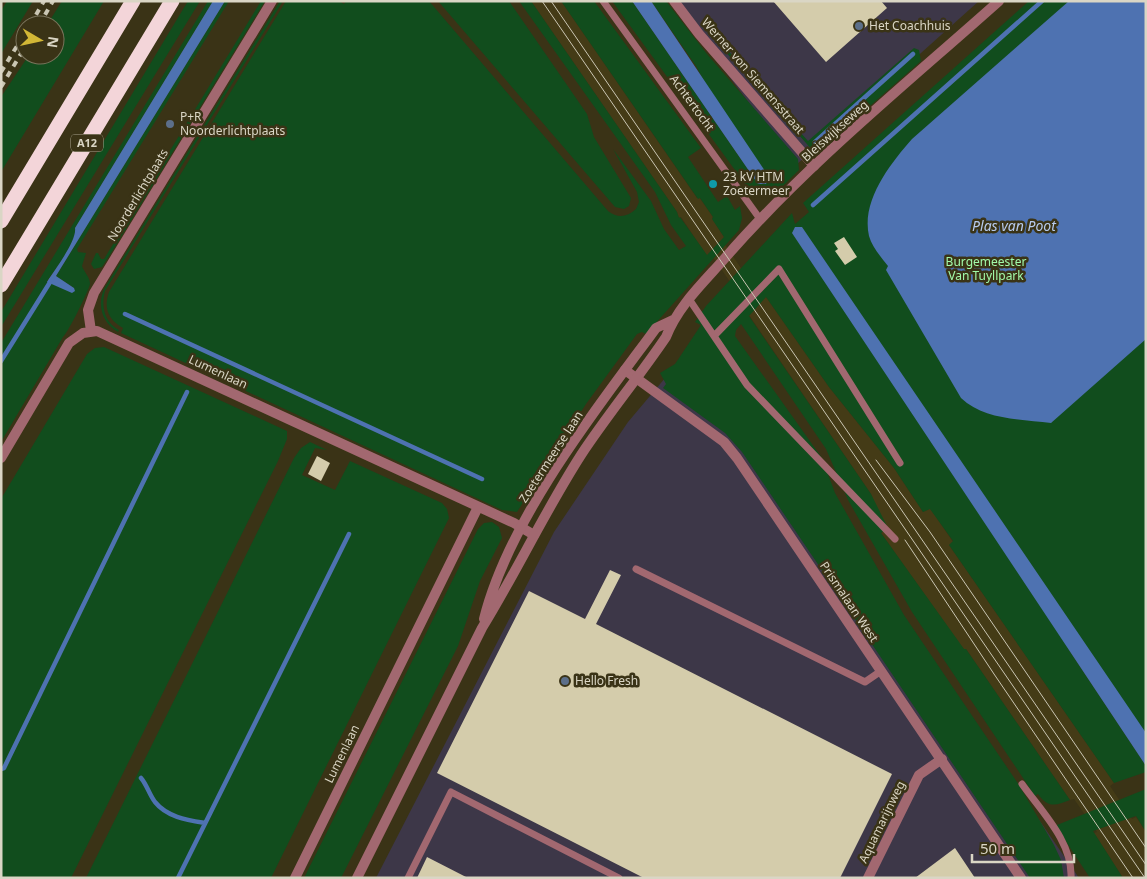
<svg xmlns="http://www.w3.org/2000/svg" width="1147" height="879" font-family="'Noto Sans',sans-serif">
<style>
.built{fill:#443b16}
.industrial{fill:#3d3748}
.green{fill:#114d1d}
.water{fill:#4e72b1}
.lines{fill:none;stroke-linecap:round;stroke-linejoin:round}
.stream{stroke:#4e72b1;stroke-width:4.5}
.building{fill:#d4ccab}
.service{stroke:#a26870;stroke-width:7}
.minor{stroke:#a26870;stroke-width:10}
.tertiary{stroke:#a26870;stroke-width:10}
.motorway{stroke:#f3d5d9;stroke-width:15}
.tram{stroke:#cac6b3;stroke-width:1}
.rail{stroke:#cac6b3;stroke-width:4;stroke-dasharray:6 6;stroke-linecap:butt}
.service-dot{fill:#5c6f8a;stroke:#3a3316;stroke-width:2}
.culture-dot{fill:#0f9aa8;stroke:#3a3316;stroke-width:2}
.labels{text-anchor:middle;stroke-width:5;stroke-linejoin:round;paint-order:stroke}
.shield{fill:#3a3316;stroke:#aaa590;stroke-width:1}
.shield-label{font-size:11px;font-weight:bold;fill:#dad6c5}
.poi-label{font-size:12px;fill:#dad6c5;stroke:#3a3316;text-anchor:start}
.street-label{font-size:12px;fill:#dad6c5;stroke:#3a3316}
.park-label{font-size:12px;fill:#a1f9a9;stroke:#3a3316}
.water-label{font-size:14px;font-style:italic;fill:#b7cbef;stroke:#3a3316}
</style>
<rect width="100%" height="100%" fill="#3a3316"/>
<!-- built -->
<path class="built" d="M 531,1 L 561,1 L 697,198 L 699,197 L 713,217 L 712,218 L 724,237 L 722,240 L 762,299 L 766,297 L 829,387 L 894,468 L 923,512 L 930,508 L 953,542 L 949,545 L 1114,783 L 1110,786 L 1132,819 L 1136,817 L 1146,832 L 1146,878 L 1123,878 L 1094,833 L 1097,832 L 1074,799 L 1070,800 L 966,649 L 964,650 L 881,533 L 884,530 L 871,494 L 749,315 L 751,312 L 710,253 L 707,256 L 681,217 L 679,218 L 677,212 Z"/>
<!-- industrial -->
<path class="industrial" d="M 672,1 L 979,1 L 796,165 Z
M 704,332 L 1079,878 L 376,878 L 554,532 L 628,422 Z"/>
<!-- green -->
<path class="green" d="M 7,1 L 33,1 L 1,54 L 1,11 Z
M 62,1 L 104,1 L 1,172 L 1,97 L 29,55 L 55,55 L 55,25 L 47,25 Z
M 188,1 L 200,1 L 1,327 L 1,312 Z
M 208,1 L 213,1 L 75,228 C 78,240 55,270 47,281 L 74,288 L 56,276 L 225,1 L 229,1 L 77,249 L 78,252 L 86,253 L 82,266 C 84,272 90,277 90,284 C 89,290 69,331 63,337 L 1,442 L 1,343 Z
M 261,1 L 265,1 L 113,250 L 102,267 L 94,269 L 91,264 L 96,253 L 98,253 L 101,259 L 104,259 Z
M 280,1 L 283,1 L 105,291 C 101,306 104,322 119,330 L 118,332 C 102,323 97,305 104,289 Z
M 286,1 L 339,1 L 344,4 L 346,1 L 429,1 L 608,211 C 618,219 627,217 636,209 L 639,202 L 637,192 L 613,149 L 651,201 L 664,229 L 679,250 L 686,246 L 671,225 L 655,192 L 519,1 L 531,1 L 677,212 L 679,218 L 680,217 L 707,255 L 724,237 L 712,219 L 713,217 L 700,198 L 698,199 L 561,1 L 594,1 L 701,148 L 688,157 L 718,202 L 727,196 L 735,210 L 740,206 L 742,218 L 739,230 L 646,334 L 642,332 L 637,334 L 586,404 L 517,512 L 502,510 L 121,333 L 123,328 C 109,320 103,309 109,292 Z
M 438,1 L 509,1 L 587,114 L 594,137 L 631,198 L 629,206 L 624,209 L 615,207 Z
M 612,1 L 632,1 L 758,184 L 696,66 L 651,1 L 666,1 L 707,54 L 798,159 L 799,170 C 782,186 771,205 748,188 Z
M 1029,1 L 1146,1 L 1146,752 L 1067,647 L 1146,766 L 1146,772 L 1114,783 L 949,545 L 953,541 L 930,509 L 923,512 L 894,468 L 829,387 L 766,297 L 749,316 L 871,494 L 888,528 L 881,533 L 964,649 L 966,649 L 1070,800 C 1055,806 1048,808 1038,794 L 1035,796 L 912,612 L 848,500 L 826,449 L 741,324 L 736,330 L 735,336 L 822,458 L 835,493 L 904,615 L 1019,785 L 1054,845 L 1061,860 L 1064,878 L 1030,878 L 742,452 L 725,433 L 663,388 L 666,384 L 660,373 L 675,364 L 701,325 L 695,322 L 706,306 L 792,213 L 795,224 L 809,212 L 803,203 Z
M 710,30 L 808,141 L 914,48 L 919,50 L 921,61 L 820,150 L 811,149 L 806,143 L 708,32 Z
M 104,347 L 287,431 L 287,439 L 278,461 L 71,878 L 1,878 L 1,499 L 87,354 L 95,348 Z
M 310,442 L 327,450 L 315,448 L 302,475 L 335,490 L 350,461 L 442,503 L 447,509 L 449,518 L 271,878 L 86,878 L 294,458 L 301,448 Z
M 492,522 L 499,527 L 502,538 L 480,581 L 458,646 L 341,878 L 304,878 L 478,529 L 484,523 Z
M 1146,789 L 1146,832 L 1136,816 L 1093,831 L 1123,878 L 1090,878 L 1057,828 L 1057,825 Z"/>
<!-- water -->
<path class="water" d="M 213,1 L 225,1 L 56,276 L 74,288 L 75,291 L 72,293 L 47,282 C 55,269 77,241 75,228 Z
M 632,1 L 651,1 L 769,177 L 766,184 L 758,184 Z
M 1069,1 L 1146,1 L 1146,339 L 1051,423 C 1020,419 984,420 961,398 L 886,270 L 888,266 C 881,257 872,247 869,236 C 861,201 890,164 912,139 Z
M 795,227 L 802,227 L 821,255 L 1146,733 L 1146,766 L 792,233 Z"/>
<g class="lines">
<!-- stream -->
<path class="stream" d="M 815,142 L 913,54
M 813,205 L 1042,1
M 125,314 L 482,479
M 1,361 L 52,279
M 1,769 L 4,768 L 187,392
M 141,778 C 147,785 149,794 155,802 C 167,817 187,820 205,823
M 178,878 L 349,534"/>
</g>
<!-- building -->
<path class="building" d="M 773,1 L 881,1 L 887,8 L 826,62 Z
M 844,237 L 857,257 L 845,265 L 835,251 L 838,249 L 834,243 Z
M 317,456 L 330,463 L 321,481 L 308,474 Z
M 610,570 L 621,575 L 596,624 L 892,774 L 840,878 L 644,878 L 437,773 L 529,591 L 585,619 Z
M 955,848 L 975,878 L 915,878 Z
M 427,857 L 468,878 L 417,878 Z"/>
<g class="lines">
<!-- service -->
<path class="service" d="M 603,1 L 760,219
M 689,299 L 747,385 L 895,539
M 715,335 L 779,269 L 900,463
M 636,569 L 865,682 L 881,671
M 1022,784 C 1041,811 1073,842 1071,878
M 408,878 L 451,792 L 619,878"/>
<!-- minor -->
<path class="minor" d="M 674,1 L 699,34 L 814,166
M 91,331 L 88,310 L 94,293 L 272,1
M 625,370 L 724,442 L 737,458 L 1021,878
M 1,458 L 69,343 L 83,333 L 97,331 L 514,523 L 534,535
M 295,878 L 478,507
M 868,878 L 919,775 L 942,759"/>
<!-- tertiary -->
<path class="tertiary" d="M 484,619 C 508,523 589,418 648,339 L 656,328 L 673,320
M 357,878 L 482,628 C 517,571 545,511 581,455 C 608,414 639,377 666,337 C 678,306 703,283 725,258 C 807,164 906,84 999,1"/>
<!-- motorway -->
<path class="motorway" d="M 1,221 L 133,1
M 1,285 L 172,1"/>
<!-- tram -->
<path class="tram" d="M 542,1 L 1145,878
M 551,1 L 1146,865
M 876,460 L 930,532 L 1146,848
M 905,540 L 994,674 L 1133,878"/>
<!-- rail -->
<path class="rail" d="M 30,25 L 44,1
M 39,25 L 53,1
M 1,72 L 25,33
M 1,87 L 25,47"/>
</g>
<!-- markers -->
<g class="service-dot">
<circle cx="859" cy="26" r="5"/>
<circle cx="170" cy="124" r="5"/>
<circle cx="565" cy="681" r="5"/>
</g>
<circle class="culture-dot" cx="713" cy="184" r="5"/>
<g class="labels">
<!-- shield labels -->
<rect class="shield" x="71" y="134.5" width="32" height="17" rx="4"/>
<g class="shield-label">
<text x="87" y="147">A12</text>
</g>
<!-- poi labels -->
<g class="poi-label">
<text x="869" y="30">Het Coachhuis</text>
<text x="180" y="121">P+R<tspan x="180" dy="14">Noorderlichtplaats</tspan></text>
<text x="723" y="181">23 kV HTM<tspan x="723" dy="14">Zoetermeer</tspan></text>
<text x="575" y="685">Hello Fresh</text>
</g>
<!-- street labels -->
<g class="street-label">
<text transform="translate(753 76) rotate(49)" y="4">Werner von Siemensstraat</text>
<text transform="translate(692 103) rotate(54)" y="4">Achtertocht</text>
<text transform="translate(835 131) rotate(-42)" y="4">Bleiswijkseweg</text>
<text transform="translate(138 195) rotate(-59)" y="4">Noorderlichtplaats</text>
<text transform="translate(218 372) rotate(25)" y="4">Lumenlaan</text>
<text transform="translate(551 457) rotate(-57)" y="4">Zoetermeerse laan</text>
<text transform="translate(849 602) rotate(56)" y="4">Prismalaan West</text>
<text transform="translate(342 754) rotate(-64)" y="4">Lumenlaan</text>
<text transform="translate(882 822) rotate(-64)" y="4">Aquamarijnweg</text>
</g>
<!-- park labels -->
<g class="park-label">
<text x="986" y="266">Burgemeester<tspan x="986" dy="14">Van Tuyllpark</tspan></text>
</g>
<!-- water labels -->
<g class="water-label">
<text x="1014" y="231">Plas van Poot</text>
</g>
</g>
<!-- border -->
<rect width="1147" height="879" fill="none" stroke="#dad6c5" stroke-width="5"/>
<!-- north arrow -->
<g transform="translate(40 40) rotate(99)"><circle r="24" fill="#3a3316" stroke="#7a745c"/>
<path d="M0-4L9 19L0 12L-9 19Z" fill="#d2b736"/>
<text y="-8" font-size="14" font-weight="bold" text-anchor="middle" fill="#dad6c5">N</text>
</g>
<!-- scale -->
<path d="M972 854v8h102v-8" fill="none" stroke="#dad6c5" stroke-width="2.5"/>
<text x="980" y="854" font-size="15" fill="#dad6c5" stroke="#3a3316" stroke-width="4" paint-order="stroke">50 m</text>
</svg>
